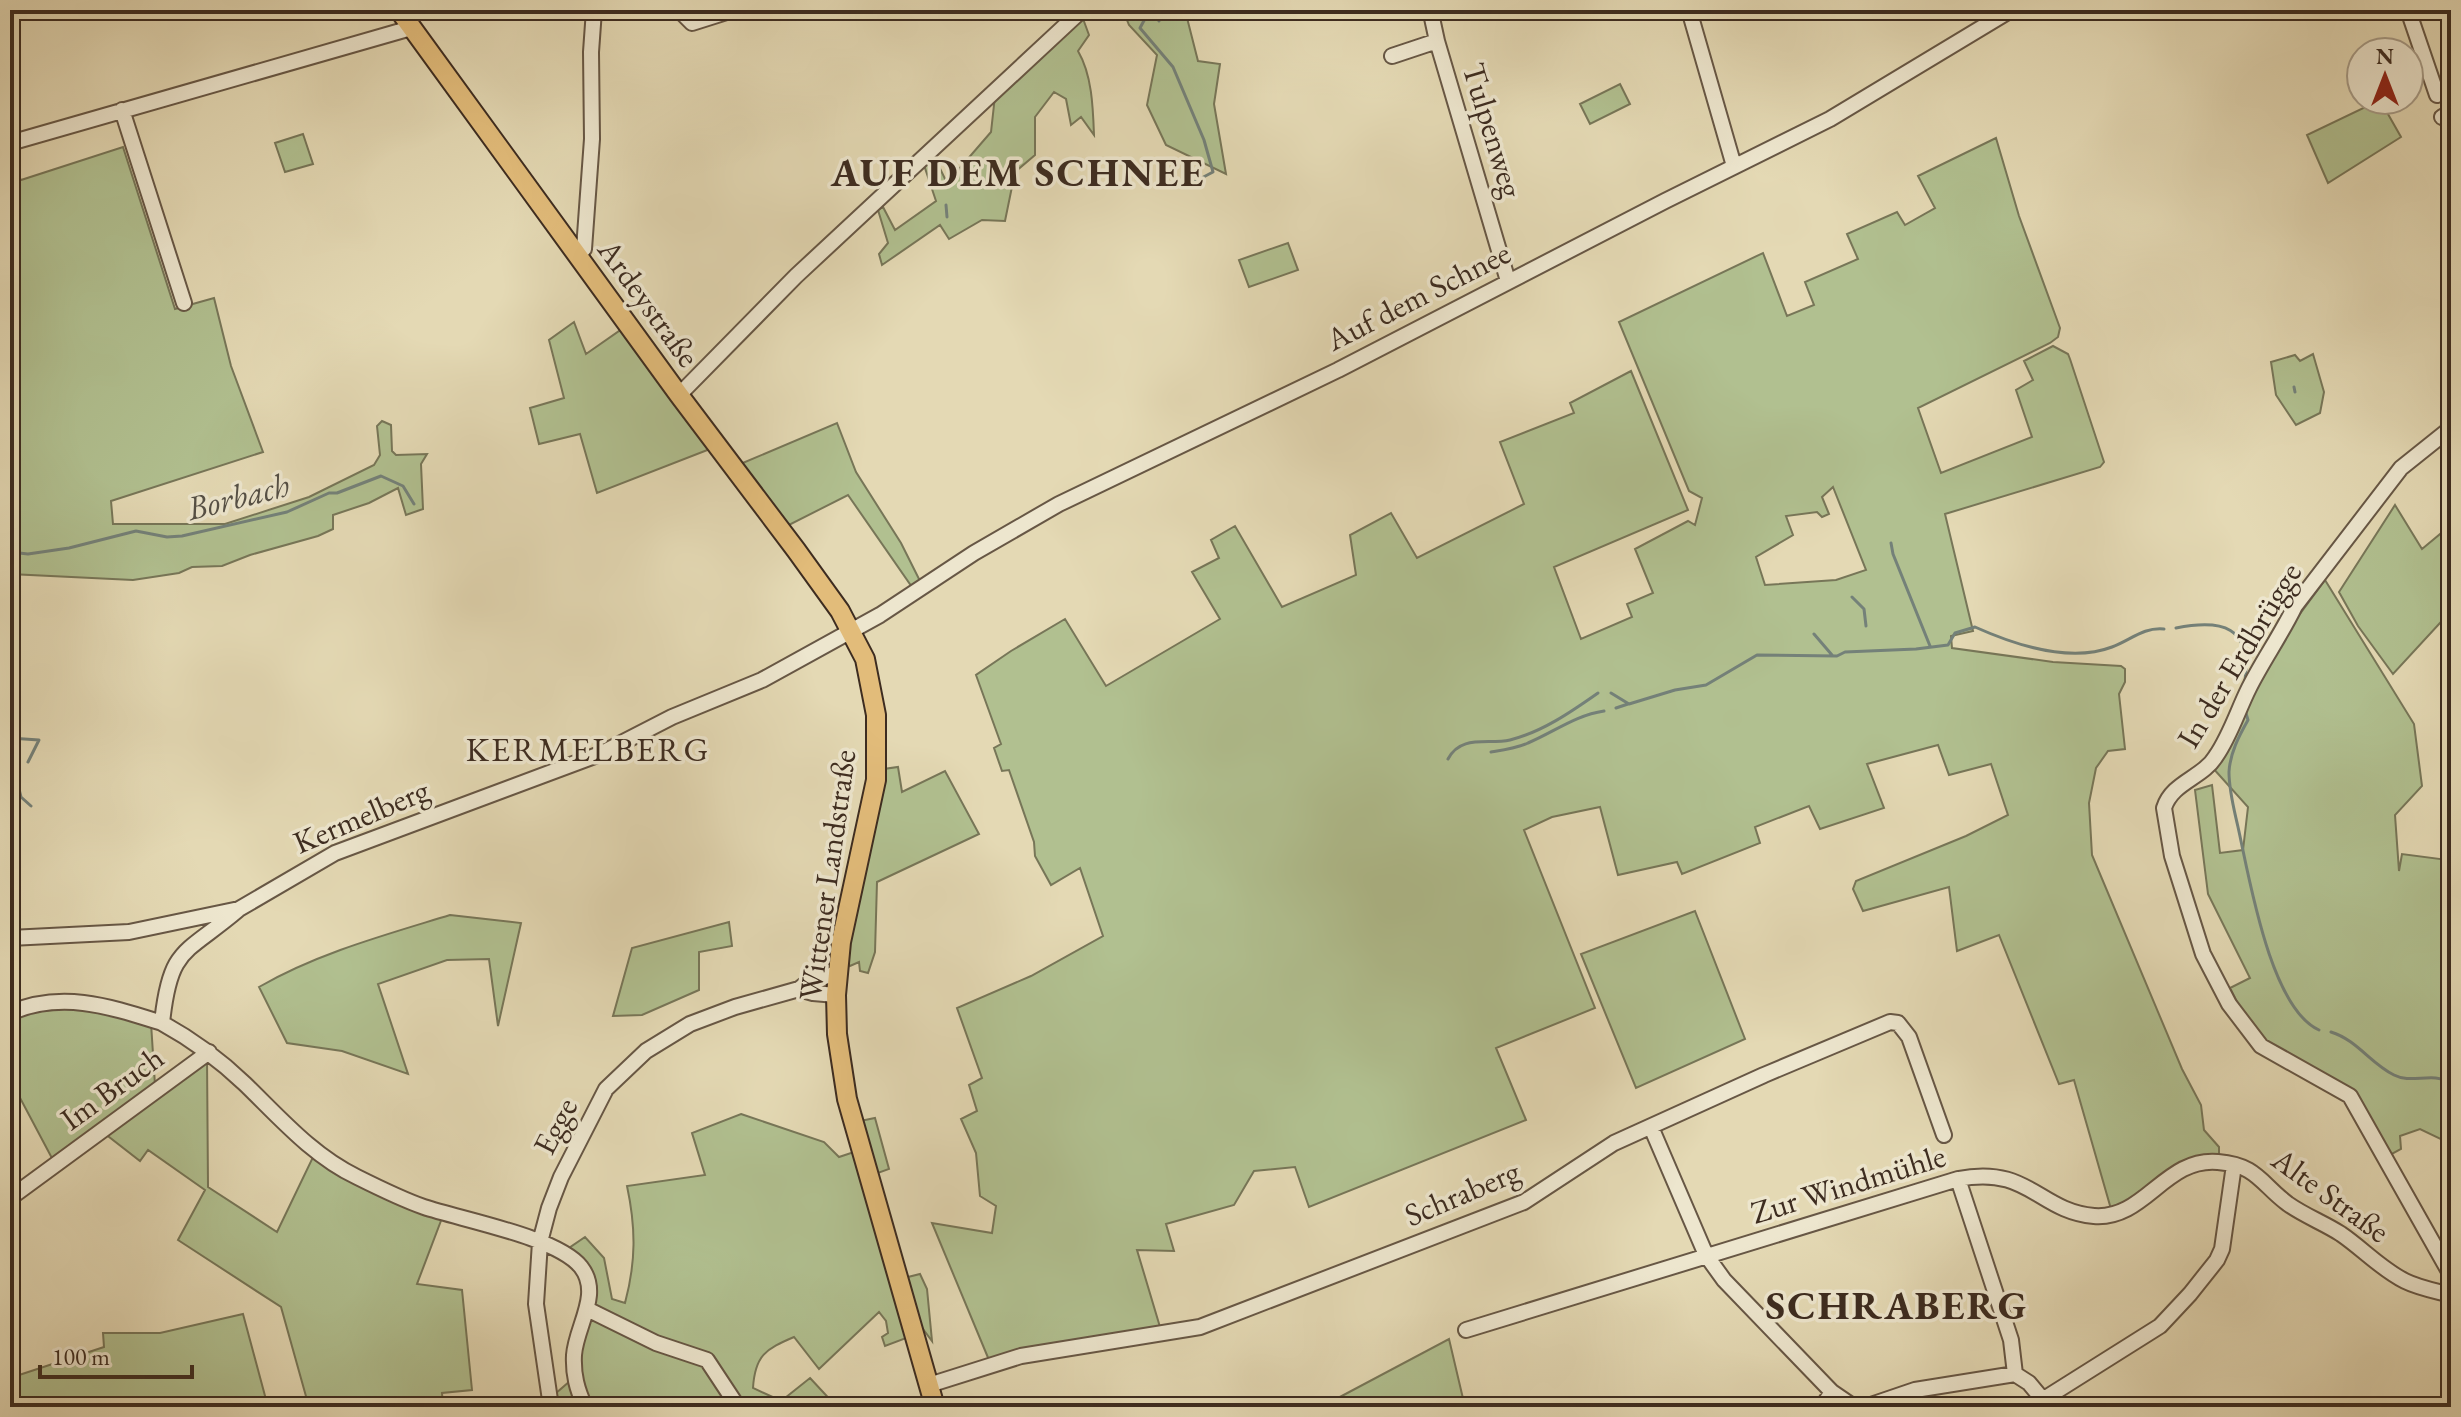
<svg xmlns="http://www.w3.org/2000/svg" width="2461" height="1417" font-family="'EB Garamond',serif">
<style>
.green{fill:#b1c090;stroke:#777658;stroke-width:2;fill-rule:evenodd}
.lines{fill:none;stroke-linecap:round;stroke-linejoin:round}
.stream{stroke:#748179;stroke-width:3}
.minor-casing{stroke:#675745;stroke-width:18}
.major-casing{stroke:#3d2c20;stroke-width:22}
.minor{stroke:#ede6ce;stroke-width:14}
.major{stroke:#e2bc7a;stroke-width:18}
.labels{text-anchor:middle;stroke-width:7;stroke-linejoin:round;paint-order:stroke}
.street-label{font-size:32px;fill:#3d2c20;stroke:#ede6ce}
.water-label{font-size:34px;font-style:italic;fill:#544f45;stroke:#ede6ce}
.neighbourhood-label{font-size:34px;letter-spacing:2px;fill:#3d2c20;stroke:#ede6ce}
.district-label{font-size:40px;font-weight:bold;letter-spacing:2px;fill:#3d2c20;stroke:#ede6ce}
</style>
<rect width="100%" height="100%" fill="#e4d9b4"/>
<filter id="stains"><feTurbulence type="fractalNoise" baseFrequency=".0025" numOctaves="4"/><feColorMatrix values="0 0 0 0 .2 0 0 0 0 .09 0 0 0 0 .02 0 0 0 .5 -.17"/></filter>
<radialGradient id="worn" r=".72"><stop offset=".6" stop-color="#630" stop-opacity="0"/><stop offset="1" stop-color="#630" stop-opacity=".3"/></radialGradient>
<!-- green -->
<path class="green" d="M 1123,10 L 1185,10 L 1198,61 L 1220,64 L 1214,104 L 1226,174 L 1166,145 L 1147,105 L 1157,55 L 1129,25 Z
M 1082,16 L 1089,35 L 1078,51 C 1092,75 1093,107 1094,135 L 1081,117 L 1071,125 L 1066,99 L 1054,92 L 1035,117 L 1035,155 L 1015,172 L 1005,221 L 982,220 L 949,239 L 940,225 L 882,265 L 879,254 L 888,243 L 878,210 L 883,207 L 895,230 L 936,201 L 923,162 L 933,154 L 947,183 L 991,132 L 995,96 Z
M 1620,84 L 1630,104 L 1590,124 L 1580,104 Z
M 2380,100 L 2401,137 L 2328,183 L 2307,135 Z
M 303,134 L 313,164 L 285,172 L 275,143 Z
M 1996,138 L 2019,216 L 2060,328 L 2058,337 L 2050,343 L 1918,408 L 1941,473 L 2032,437 L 2016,390 L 2033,380 L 2024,361 L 2053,346 L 2068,354 L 2070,359 L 2104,462 L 2100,467 L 1945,514 L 1973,631 L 1951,636 L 1952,648 L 2053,662 L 2121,666 L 2125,669 L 2125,682 L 2119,694 L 2125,749 L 2108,751 L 2096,768 L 2089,803 L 2092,855 L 2182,1069 L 2201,1105 L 2204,1130 L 2219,1147 L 2219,1161 L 2204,1160 L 2111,1209 L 2074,1080 L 2059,1084 L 1999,935 L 1957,951 L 1949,887 L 1863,911 L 1853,889 L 1856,881 L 1966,836 L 2008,815 L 1991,764 L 1949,775 L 1938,745 L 1867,764 L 1884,808 L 1820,829 L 1809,806 L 1755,827 L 1760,843 L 1682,874 L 1677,862 L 1618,875 L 1600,807 L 1552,817 L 1524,830 L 1595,1008 L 1496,1048 L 1526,1120 L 1309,1207 L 1295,1167 L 1254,1171 L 1234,1205 L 1166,1224 L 1174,1251 L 1137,1250 L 1160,1327 L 989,1360 L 932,1223 L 992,1233 L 996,1206 L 980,1196 L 976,1153 L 961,1119 L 977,1111 L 969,1085 L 982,1078 L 957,1008 L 1031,976 L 1103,936 L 1080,868 L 1051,885 L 1035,856 L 1034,842 L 1009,770 L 1002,771 L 994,748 L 1001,744 L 976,675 L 1011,651 L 1065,619 L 1106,686 L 1220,619 L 1192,572 L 1219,558 L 1211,540 L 1235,526 L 1282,607 L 1356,575 L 1350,535 L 1391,513 L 1417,558 L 1524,504 L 1500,442 L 1574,413 L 1570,403 L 1631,371 L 1688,510 L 1554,567 L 1581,639 L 1632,617 L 1627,604 L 1653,593 L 1635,549 L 1688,521 L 1695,525 L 1702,498 L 1689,491 L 1619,322 L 1763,253 L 1787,316 L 1814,305 L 1805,282 L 1858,259 L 1847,234 L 1897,212 L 1905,225 L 1935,208 L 1918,176 ZM 1833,487 L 1866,570 L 1836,580 L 1765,585 L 1756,557 L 1793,535 L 1786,516 L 1817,512 L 1822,517 L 1829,514 L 1822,497 Z
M 123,147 L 175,309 L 214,298 L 231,366 L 263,452 L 111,501 L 113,524 L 225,524 L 309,497 L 374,465 L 380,455 L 377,426 L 382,421 L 391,425 L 392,451 L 396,455 L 427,454 L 421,464 L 423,509 L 406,515 L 398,488 L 369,503 L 333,515 L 333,529 L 318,536 L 250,555 L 222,566 L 192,567 L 179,573 L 133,580 L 10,574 L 10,168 L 21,180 Z
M 1288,243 L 1298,270 L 1249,287 L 1239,260 Z
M 574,322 L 586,354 L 622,329 L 710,449 L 597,493 L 580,434 L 539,444 L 530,408 L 564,398 L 549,340 Z
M 2313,354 L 2324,392 L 2320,413 L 2296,425 L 2276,395 L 2271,362 L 2295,355 L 2300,361 Z
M 837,423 L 856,472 L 901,543 L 920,581 L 912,587 L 848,495 L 785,527 L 738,465 Z
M 2395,505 L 2422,549 L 2451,525 L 2451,573 L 2442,578 L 2451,596 L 2451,611 L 2393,674 L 2358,626 L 2339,592 Z
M 2325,580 L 2414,724 L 2422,786 L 2395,815 L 2399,871 L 2402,854 L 2448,860 L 2446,882 L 2451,883 L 2451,1144 L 2420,1129 L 2400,1136 L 2401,1149 L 2390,1155 L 2354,1094 L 2274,1048 L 2261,1038 L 2240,1008 L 2230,988 L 2250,978 L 2208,894 L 2195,790 L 2212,785 L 2220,853 L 2243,850 L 2248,807 L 2212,767 L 2280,641 Z
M 898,767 L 902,792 L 945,771 L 979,834 L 877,882 L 875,952 L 868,973 L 860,971 L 859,962 L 850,966 L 846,961 L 878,810 L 884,769 Z
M 1695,911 L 1745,1039 L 1636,1088 L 1581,954 Z
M 450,915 L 521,923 L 498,1026 L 489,959 L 447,960 L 378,984 L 408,1074 L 342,1051 L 287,1043 L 259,987 C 318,953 385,935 450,915 Z
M 729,922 L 732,946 L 699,952 L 699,990 L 642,1015 L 613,1016 L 632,948 Z
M 68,1002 L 151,1023 L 155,1085 L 54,1162 L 10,1079 L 10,1015 Z
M 207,1058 L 208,1187 L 277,1232 L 314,1155 L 442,1218 L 417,1284 L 462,1290 L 472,1390 L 442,1393 L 443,1407 L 309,1407 L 281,1307 L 178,1240 L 205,1190 L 148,1150 L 140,1161 L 104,1133 Z
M 741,1114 L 824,1142 L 839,1157 L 854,1152 L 909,1337 L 885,1346 L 882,1337 L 888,1333 L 886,1321 L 879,1312 L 819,1369 L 794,1337 C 766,1349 755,1355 753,1388 L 777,1399 L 777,1407 L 556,1407 L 555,1394 L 570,1381 L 588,1268 L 569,1248 L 585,1237 L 604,1258 L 612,1299 L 625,1303 C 636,1262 636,1228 627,1186 L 705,1175 L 692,1133 Z
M 875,1118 L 889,1169 L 878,1173 L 872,1169 L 860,1121 Z
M 920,1274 L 927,1289 L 932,1341 L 914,1317 L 904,1278 Z
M 243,1314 L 268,1407 L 10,1407 L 10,1378 L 104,1347 L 103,1333 L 160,1333 Z
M 1449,1339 L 1465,1407 L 1321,1407 Z
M 810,1378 L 837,1407 L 780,1407 L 780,1402 Z"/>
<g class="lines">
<!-- stream -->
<path class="stream" d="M 1154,10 L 1147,15 L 1140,28 L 1173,67 L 1204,140 L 1213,172 L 1194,182
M 1159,21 L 1162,10
M 946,205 L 947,217
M 2294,387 L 2295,392
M 1891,543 L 1893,554 L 1930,646
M 10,552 L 28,554 L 69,548 L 136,531 L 167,537 L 182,536 L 287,512 L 329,493 L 337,493 L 381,476 L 403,486 L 414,504
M 1852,597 L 1864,609 L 1866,626
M 2176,628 C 2222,619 2252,626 2245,681
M 1814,634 L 1832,655
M 1611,693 L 1629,704 L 1675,690 L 1706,685 L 1757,655 L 1837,656 L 1845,652 L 1916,649 L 1948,645 L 1955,633 L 1975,627 C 2015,645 2070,663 2112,647 C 2131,640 2143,627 2164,629
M 1616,708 L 1628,704
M 2245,710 L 2248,720 C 2239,736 2230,753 2229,772 C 2229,791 2234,809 2238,827 C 2249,876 2270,1008 2319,1030
M 10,738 L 39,740 L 28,762
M 1491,752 C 1503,750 1517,748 1528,743 C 1554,732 1576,715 1604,711
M 1448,759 C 1461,734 1488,745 1510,740 C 1542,732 1571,712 1598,693
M 19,789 L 21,797 L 31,806
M 2331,1032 C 2357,1040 2371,1064 2394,1075 C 2411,1084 2431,1072 2451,1082"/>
<!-- minor casing -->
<g class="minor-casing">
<path id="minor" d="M 679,10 L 692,23 L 733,10
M 1689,10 L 1734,166
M 2408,10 L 2437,95
M 1432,18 L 1437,41
M 1392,56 L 1437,41 L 1508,281
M 122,110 L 184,303
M 2442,117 L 2451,112
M 10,143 L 411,28
M 577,255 L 584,249 L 592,139 L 591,52 L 594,10
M 679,395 L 796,276 L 1082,10
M 2451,428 L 2401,468 L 2295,606 C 2281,635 2263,660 2249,688 C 2238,710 2230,736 2216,756 C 2203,778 2172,782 2164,808 L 2172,856 L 2203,954 L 2229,1004 L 2261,1046 L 2350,1096 L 2451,1275
M 238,910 C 185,955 170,946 162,1023 C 193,1040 220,1060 245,1084 C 280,1118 313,1156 357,1177 C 379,1188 401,1199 424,1207 C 463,1220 557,1237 581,1267 C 602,1294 576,1326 574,1355 C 573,1375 577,1389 585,1407
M 10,938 L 129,932 L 239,909 L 335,853 L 600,754 L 672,717 L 762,680 L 880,615 L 974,553 L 1059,504 L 1338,370 L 1665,201 L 1830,119 L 2011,10
M 799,989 L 813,993 L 836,995
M 10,1013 C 62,990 111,1007 162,1023
M 1651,1127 L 1706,1255 L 1724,1280 L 1832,1392 L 1851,1405 L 1868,1406 L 1915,1390 L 2015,1374 L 2029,1383 L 2049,1407
M 1958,1179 L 2011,1340 L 2015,1374
M 10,1198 L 209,1052
M 587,1309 L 656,1343 L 707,1360 L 738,1407
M 1466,1330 L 1958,1179 C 2029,1165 2038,1211 2094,1216 C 2145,1220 2165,1157 2218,1162 C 2257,1165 2261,1184 2288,1204 C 2305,1216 2324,1223 2341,1234 C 2363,1249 2381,1269 2405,1281 C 2419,1288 2436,1291 2451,1295
M 929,1385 L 1021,1356 L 1200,1327 L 1524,1202 L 1614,1143 L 1764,1075 L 1890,1022 L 1898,1023 L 1909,1037 L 1944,1135
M 2044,1399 L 2160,1326 L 2190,1294 L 2217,1260 L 2222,1249 L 2234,1165
M 551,1407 L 536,1304 L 540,1242 L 549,1208 L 561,1177 L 606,1089 L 646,1051 L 690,1024 L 735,1007 L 799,989 L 808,982 L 837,973
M 1803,1407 L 1824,1404 L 1832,1392"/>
</g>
<!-- major casing -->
<g class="major-casing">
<path id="major" d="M 399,10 L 679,395 L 796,550 L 840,611 L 865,659 L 876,715 L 876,780 L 841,942 L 836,995 L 837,1034 L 847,1099 L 935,1407"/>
</g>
<!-- minor -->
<use href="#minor" class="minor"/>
<!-- major -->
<use href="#major" class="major"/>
</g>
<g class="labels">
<!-- street labels -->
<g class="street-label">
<text transform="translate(1493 130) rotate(73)" y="11">Tulpenweg</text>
<text transform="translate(1418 296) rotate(-27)" y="11">Auf dem Schnee</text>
<text transform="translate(649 303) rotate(54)" y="11">Ardeystraße</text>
<text transform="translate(2239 655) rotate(-59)" y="11">In der Erdbrügge</text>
<text transform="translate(361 816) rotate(-23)" y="11">Kermelberg</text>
<text transform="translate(827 875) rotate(-82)" y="11">Wittener Landstraße</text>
<text transform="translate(112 1088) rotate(-36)" y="11">Im Bruch</text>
<text transform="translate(555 1126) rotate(-63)" y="11">Egge</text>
<text transform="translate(1848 1184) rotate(-17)" y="11">Zur Windmühle</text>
<text transform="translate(1462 1193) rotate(-23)" y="11">Schraberg</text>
<text transform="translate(2331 1195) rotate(36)" y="11">Alte Straße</text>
</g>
<!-- water labels -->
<g class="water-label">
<text transform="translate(238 496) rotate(-14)" y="12">Borbach</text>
</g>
<!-- neighbourhood labels -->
<g class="neighbourhood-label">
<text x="588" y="761">KERMELBERG</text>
</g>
<!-- district labels -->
<g class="district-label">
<text x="1018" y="186">AUF DEM SCHNEE</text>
<text x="1897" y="1319">SCHRABERG</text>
</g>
</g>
<!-- margin -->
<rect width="2461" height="1417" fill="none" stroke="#e4d9b4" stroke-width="40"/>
<rect x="12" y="12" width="2437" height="1393" fill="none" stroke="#3d2c20" stroke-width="4"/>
<rect x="20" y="20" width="2421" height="1377" fill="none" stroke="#3d2c20" stroke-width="2"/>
<!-- north arrow -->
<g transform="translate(2385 76)"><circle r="38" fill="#ede6ce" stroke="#a79c88" stroke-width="2"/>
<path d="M0-6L14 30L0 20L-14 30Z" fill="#8f2418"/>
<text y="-12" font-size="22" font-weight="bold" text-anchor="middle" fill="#3d2c20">N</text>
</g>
<!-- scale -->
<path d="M40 1365v12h152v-12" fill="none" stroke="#3d2c20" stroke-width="4"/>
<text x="52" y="1365" font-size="24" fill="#3d2c20" stroke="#ede6ce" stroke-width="6" paint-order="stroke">100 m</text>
<rect width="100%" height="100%" filter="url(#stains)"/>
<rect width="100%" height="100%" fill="url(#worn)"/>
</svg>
